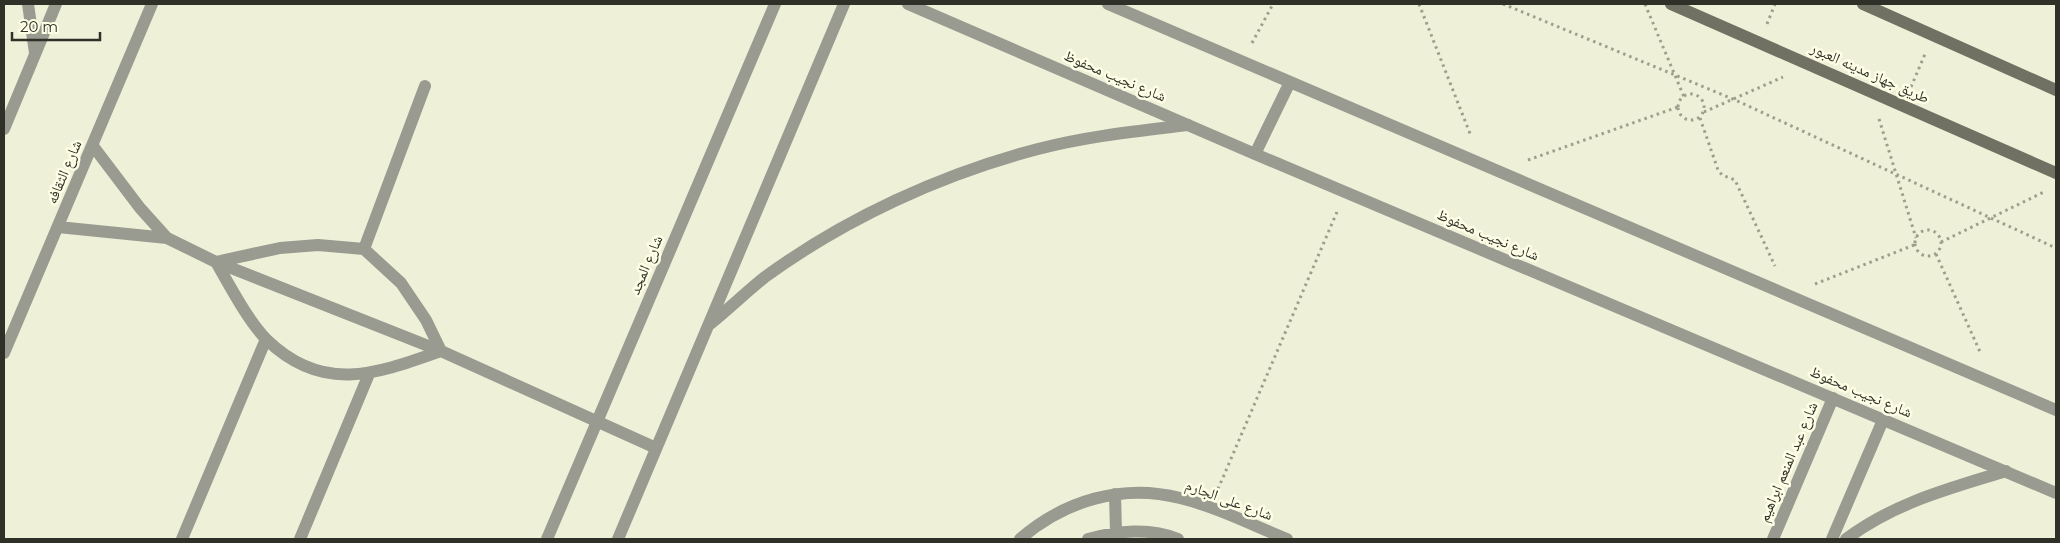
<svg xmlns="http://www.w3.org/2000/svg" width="2060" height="543" font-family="Montserrat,'Noto Naskh Arabic',sans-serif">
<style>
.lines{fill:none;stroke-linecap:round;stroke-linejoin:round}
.path{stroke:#9d9e8c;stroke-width:3;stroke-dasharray:2.5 4;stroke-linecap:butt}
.service{stroke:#999a90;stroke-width:12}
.minor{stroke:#999a90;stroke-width:12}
.tertiary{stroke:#999a90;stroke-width:12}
.secondary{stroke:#717163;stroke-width:12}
.labels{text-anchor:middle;stroke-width:5;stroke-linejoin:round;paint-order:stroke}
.street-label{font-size:15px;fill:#2f3027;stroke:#fdfee5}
</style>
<rect width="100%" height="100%" fill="#eff0d8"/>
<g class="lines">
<!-- path -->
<path class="path" d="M 1419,4 L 1471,136
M 1503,4 L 1733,99 L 2056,248
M 1645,4 L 1684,97
M 1767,24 L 1775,4
M 1252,43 L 1273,4
M 1911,87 L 1925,54
M1678 107a13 13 0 1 1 26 0a13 13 0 1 1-26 0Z
M 1704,112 L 1783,77
M 1700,118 L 1718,170 L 1722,175 L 1735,180 L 1775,266
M 1879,119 L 1916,238
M 1528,160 L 1678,107
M1915 243a13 13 0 1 1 26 0a13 13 0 1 1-26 0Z
M 1941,242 L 2046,191
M 1936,254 L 1981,354
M 1815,284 L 1914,245
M 1218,489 L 1337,212"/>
<!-- service -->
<path class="service" d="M 364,249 L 425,86"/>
<!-- minor -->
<path class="minor" d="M 28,4 L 35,53
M 4,129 L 56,4
M 93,146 L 140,208 L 167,238
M 58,227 L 167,238 L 216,262 L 441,351 L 656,448
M 318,245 L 364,249 L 401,283 L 426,320 L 441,351 C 376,374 323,394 267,340 C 248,321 230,286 216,262 L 280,248 Z
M 710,324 C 729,309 746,292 765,277 C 846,218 942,174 1038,149 C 1088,136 1138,131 1188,125
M 4,353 L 152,4
M 1115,494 L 1116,532
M 182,539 L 266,339
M 300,539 L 369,374
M 547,539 L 775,4
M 618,539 L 844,4
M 1020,539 C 1064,501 1122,483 1180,498 C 1217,507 1252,525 1287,539
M 1088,539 C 1118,531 1149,527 1178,539
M 1773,539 L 1833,398
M 1832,539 L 1883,420
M 1846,539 C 1896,502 1948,489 2006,471"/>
<!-- tertiary -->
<path class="tertiary" d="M 908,4 L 1255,154 L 2056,493
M 1108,4 L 2056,410
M 1255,154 L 1290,82"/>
<!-- secondary -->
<path class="secondary" d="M 1671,4 L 2056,173
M 1863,4 L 2056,90"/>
</g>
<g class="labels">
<!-- street labels -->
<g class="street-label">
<text transform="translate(1870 73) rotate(24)" y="5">طريق جهاز مدينه العبور</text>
<text transform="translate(1115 76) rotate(23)" y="5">شارع نجيب محفوظ</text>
<text transform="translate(64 172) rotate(-67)" y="5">شارع الثقافه</text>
<text transform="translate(1488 235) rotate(23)" y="5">شارع نجيب محفوظ</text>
<text transform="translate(646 265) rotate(-67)" y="5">شارع المجد</text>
<text transform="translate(1861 392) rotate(23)" y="5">شارع نجيب محفوظ</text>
<text transform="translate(1788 462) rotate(-67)" y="5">شارع عبد المنعم ابراهيم</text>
<text transform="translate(1229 500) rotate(20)" y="5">شارع على الجارم</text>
</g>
</g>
<!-- border -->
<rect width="2060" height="543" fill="none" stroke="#2f3027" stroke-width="10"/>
<!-- scale -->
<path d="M12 32v8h88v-8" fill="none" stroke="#2f3027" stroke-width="2.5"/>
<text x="20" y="32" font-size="15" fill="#2f3027" stroke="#fdfee5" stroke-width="4" paint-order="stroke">20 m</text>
</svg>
